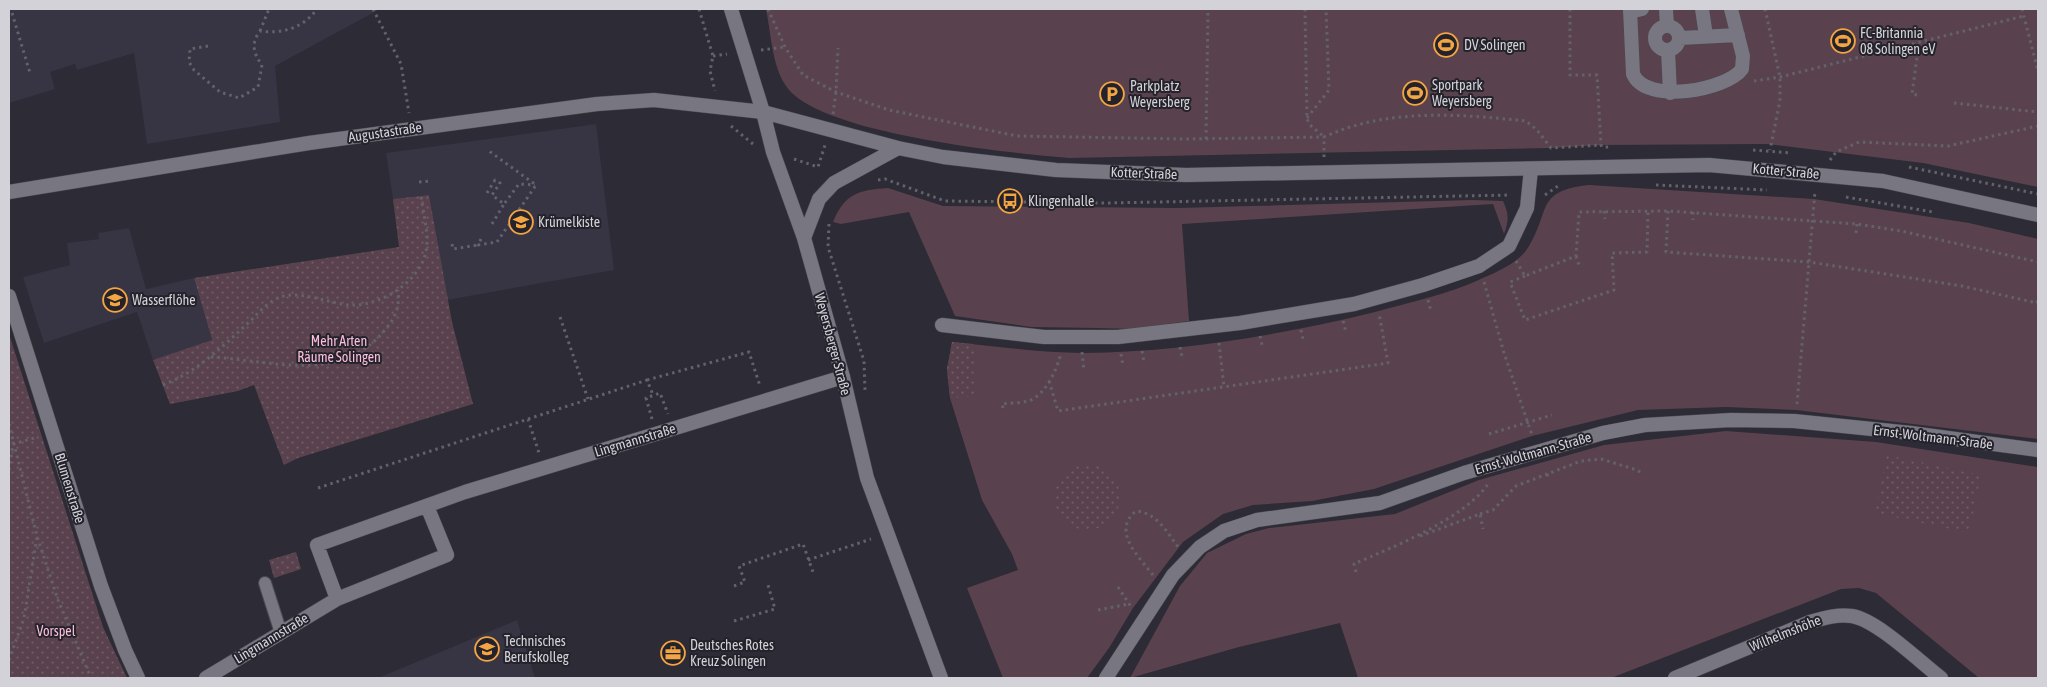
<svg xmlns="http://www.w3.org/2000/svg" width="2047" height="687" font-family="'Asap Condensed',sans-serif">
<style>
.built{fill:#373443}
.green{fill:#59424d}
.park{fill:url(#park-dots)}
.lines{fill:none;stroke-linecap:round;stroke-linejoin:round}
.service-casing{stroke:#4b4951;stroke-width:14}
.minor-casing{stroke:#4b4951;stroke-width:15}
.tertiary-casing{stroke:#4b4951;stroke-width:15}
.path{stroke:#63626a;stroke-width:3;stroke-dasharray:2.5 4;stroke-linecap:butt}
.service{stroke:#787681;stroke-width:12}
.minor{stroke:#787681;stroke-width:14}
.tertiary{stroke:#787681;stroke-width:14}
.labels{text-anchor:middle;stroke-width:4;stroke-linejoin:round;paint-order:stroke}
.poi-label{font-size:14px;fill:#d3d2d8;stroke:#24222b;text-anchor:start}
.street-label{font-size:14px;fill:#d3d2d8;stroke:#24222b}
.park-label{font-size:14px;fill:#fcbfdc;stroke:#24222b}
</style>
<defs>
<pattern id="park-dots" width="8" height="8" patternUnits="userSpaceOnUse" patternTransform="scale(1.25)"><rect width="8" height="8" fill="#59424d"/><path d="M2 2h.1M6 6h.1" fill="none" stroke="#705c66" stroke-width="1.8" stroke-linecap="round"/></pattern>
</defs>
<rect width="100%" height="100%" fill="#2d2b35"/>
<!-- built -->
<path class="built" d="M 9,9 L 380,9 L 275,66 L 280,122 L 147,144 L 134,53 L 77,70 L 75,64 L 50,72 L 55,89 L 9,103 Z
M 596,124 L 614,270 L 447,300 L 429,195 L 393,199 L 386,153 Z
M 129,228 L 146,289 L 194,278 L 212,341 L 153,360 L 137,312 L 44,343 L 23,277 L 70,265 L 67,243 L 99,239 L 98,233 Z
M 517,620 L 535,678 L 378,678 Z"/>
<!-- green -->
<path class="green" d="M 766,9 L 2038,9 L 2038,187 L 1923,163 L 1767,144 L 1601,145 L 1551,148 L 1069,158 C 1010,153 818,134 786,86 C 772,66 771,33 766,9 Z
M 1589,185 L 1814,199 L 1969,223 L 2038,239 L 2038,439 L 1796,410 L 1726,407 L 1638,410 L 1532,436 L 1374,489 L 1312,501 L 1253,505 L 1223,514 L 1183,542 L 1133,608 L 1109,648 L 1087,678 L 1003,678 L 967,588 L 1018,570 L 1012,554 L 982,500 L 950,398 L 947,369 L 952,342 C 995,346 1040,353 1084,353 C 1181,352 1281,335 1375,312 C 1411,302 1449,294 1483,278 C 1499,271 1520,262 1529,246 C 1551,210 1535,191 1589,185 Z
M 888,188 L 943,206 L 1177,208 L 1473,200 L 1503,201 C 1509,214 1509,221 1504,234 L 1493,204 L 1182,224 L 1189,321 L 1131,329 L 1097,328 L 1031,327 L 955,316 L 909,212 L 841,224 L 833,222 C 845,193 859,190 888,188 Z
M 1726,431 L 1876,442 L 2038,467 L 2038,678 L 1979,678 L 1876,593 L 1859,588 L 1841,589 L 1611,678 L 1358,678 L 1340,623 L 1239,647 L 1130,678 L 1180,586 L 1207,553 L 1246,534 L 1269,528 L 1395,514 L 1479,480 L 1604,445 Z"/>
<!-- park -->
<path class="park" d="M 429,195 L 452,322 L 473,404 L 298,458 L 284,465 L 254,385 L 238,391 L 170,404 L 153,360 L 212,340 L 194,278 L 399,247 L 393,199 Z
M 9,334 L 103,627 L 127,678 L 9,678 Z
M 952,342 L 974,344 L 976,396 L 950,398 L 947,369 Z
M 1887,455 L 1981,475 L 1969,533 L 1875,513 Z
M1054 497a33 33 0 1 1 66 0a33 33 0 1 1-66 0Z
M 296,552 L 301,569 L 274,578 L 269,560 Z"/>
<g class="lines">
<!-- service casing -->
<g class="service-casing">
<path id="service" d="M 265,583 L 281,633"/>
</g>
<!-- minor casing -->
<g class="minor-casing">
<path id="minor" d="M 1630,9 L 1633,74 C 1646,105 1727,90 1742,69 L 1743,56 L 1731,9
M 1666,9 L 1667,26
M 1702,9 L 1706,36
M 1630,12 L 1642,9
M1655 38a12 12 0 1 1 24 0a12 12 0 1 1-24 0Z
M 1680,38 L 1738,35
M 1668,50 L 1670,93
M 9,192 L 309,143 L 597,104 L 654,100 L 763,112
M 9,296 L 101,586 L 125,650 L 138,678
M 942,325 L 1044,337 L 1118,337 L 1240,323 L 1354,304 L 1423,285 L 1479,266 L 1509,246 L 1527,208 L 1531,169
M 427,506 L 447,555 L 337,599 L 317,545 L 465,492 L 843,377
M 206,678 L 337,599
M 1106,678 L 1173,575 L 1200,547 L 1224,531 L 1257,520 L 1380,503 L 1464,473 L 1603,433 L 1645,425 L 1731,420 L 1794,421 L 1911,433 L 2038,450
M 1675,678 L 1810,622 C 1824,618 1837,614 1852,616 C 1877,620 1920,662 1941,678"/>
</g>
<!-- tertiary casing -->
<g class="tertiary-casing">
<path id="tertiary" d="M 731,9 L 763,112 L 773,152 L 804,238 L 843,377 L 867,478 L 941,678
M 763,112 L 898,148 L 943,157 L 1056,170 L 1186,175 L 1709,165 L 1883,181 L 2038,215
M 804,238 L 819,199 L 834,183 L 898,148"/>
</g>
<!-- path -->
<path class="path" d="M 373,9 L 401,64 L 409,113
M 699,9 L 713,56 L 710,71 L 715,91
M 768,9 L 785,47 L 803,75 L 836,92 L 889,110 L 1017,136 L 1186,139 L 1324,137
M 1305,9 L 1307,119 L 1310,125 L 1323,136
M 1570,9 L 1570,75 L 1597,75 L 1601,145 L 1602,147 L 1611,147
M 1765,9 L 1780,77 L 1780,101 L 1770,150
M 2022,9 L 2038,71
M 12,13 L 30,73
M 260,31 L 269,9
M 208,46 L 190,49 L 189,62 L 194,70 L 220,92 L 239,98 L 258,87 L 262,65 C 253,53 251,43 260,31 C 283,34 303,28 317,9
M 761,50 L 785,47
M 713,56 L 727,54
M 1754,81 L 1780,77 L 2024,16
M 1917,95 L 1912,94 L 1919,42
M 1954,103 L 2038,112
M 833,114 L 836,92 L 838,48
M 1307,118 L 1329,90 L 1326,9
M 731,126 L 753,144
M 1206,139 L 1208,9
M 1753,150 L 1791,153
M 1324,157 L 1324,137 C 1387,108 1459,114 1526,121 L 1537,130 L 1551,148 L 1601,145
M 794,159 L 818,167 L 825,145
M 1830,160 L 1836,152 L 1859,142 L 1948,146 L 2038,126
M 1909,167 L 2038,194
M 878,180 L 885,179 L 945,201 L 1106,203 L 1511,195
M 419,182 L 430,181
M 1656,185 L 1767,190
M 487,193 L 495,180 L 500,183 L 492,195 L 504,204 L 519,184 L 535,185
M 1545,195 L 1558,186
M 1846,197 L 1933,212
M 1604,211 L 1605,219
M 1668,211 L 1666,252 L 1809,262 L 1962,286 L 2037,303 L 2038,297
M 1693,212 L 1693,220
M 492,224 L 504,204
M 829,224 L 828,247 L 864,361 L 865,390
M 1856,233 L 1857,224
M 481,239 L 478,245 L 497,242 L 536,185 L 489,151
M 452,244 L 453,249 L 478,245
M 1576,256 L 1579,265
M 1516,261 L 1525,276 L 1576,256 L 1579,212 L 1668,211 L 1857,224 L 1901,231 L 2038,262
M 1525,276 L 1510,282 L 1525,320 L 1614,290 L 1612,253 L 1647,252 L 1648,211
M 1484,282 L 1504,353 L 1532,435
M 1428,300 L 1431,311
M 560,317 L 588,399
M 1343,321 L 1346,332
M 1301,330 L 1303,339
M 1260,336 L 1262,345
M 1219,343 L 1224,387
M 1180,347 L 1182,357
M 1142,351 L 1144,362
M 1082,352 L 1084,371
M 1121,354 L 1123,366
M 211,357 C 270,360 339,385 384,331 C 395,318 400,308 398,290
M 647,380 L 749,352 L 760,386
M 1049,381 L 1058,411 L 1388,363 L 1379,313
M 163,385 C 196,372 220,349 246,325 C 256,316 265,304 278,298 C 298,289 327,303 349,305 C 382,307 428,278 427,241 C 427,227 423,211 421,196
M 1797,404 L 1815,191
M 1003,408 L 1002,404 C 1011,403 1023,403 1031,400 C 1047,392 1057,369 1061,353
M 528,419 L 539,453
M 652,419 L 646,398 L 660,393 L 668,414
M 9,424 L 37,536 L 58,600 L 91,678
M 1489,434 L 1552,415
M 9,470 L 13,444 L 38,437
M 1547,474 L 1549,479
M 318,488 L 647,380 L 653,395
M 1480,514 L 1493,510 L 1516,486 L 1581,461 L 1601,459 L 1637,470 L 1643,474
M 1420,536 L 1480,514 L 1483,529
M 808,560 L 871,539
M 1356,572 L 1354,564 C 1393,547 1464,519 1488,484
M 1153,575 C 1139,557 1111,531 1136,511 C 1157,513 1167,532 1178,547
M 734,586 L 745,582 L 739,566 L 803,544 L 813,572
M 1118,587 L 1132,608
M 1098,610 L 1129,604
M 734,621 L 775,609 L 768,585
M 9,660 L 24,618 L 37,537"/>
<!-- service -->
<use href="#service" class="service"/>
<!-- minor -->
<use href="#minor" class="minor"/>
<!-- tertiary -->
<use href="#tertiary" class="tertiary"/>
</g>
<!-- icons -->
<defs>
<g id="stadium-ring" transform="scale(1.25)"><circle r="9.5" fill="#24222b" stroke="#f3a443" stroke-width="1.5"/><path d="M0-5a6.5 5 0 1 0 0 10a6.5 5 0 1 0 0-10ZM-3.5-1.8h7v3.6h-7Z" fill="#f3a443"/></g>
<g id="parking-ring" transform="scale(1.25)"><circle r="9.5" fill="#24222b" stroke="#f3a443" stroke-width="1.5"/><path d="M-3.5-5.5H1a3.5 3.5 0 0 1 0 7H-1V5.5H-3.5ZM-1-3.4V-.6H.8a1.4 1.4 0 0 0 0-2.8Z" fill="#f3a443"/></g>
<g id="bus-ring" transform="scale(1.25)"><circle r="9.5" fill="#24222b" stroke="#f3a443" stroke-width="1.5"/><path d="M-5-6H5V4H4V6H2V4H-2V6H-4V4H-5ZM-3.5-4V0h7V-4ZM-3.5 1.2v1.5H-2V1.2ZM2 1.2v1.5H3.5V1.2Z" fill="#f3a443"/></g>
<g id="school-ring" transform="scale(1.25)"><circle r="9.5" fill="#24222b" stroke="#f3a443" stroke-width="1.5"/><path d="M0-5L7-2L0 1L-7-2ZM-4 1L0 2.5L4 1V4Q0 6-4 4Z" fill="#f3a443"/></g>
<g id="office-ring" transform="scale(1.25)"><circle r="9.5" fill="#24222b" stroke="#f3a443" stroke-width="1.5"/><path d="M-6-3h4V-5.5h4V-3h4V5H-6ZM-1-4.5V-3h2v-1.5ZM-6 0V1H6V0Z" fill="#f3a443"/></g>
</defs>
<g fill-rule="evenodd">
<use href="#stadium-ring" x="1843" y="41"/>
<use href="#stadium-ring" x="1446" y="45"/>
<use href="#stadium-ring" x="1415" y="93"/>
<use href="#parking-ring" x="1112" y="94"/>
<use href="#bus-ring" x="1010" y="201"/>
<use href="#school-ring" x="521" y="222"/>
<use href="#school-ring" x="115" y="300"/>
<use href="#school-ring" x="487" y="649"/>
<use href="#office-ring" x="673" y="653"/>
</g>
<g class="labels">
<!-- poi labels -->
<g class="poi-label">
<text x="1860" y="38">FC-Britannia<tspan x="1860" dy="16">08 Solingen eV</tspan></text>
<text x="1464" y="50">DV Solingen</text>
<text x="1432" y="90">Sportpark<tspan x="1432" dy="16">Weyersberg</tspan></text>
<text x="1130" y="91">Parkplatz<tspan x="1130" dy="16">Weyersberg</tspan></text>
<text x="1028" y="206">Klingenhalle</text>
<text x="538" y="227">Krümelkiste</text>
<text x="132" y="305">Wasserflöhe</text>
<text x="504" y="646">Technisches<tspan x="504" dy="16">Berufskolleg</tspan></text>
<text x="690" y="650">Deutsches Rotes<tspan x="690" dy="16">Kreuz Solingen</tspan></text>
</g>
<!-- street labels -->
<g class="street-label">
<text transform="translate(385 132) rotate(-8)" y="5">Augustastraße</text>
<text transform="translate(1786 171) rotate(5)" y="5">Kotter Straße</text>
<text transform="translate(1144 173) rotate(2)" y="5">Kotter Straße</text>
<text transform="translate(833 344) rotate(75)" y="5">Weyersberger Straße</text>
<text transform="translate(1933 437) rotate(7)" y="5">Ernst-Woltmann-Straße</text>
<text transform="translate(635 440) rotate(-17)" y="5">Lingmannstraße</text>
<text transform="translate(1533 453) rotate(-16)" y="5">Ernst-Woltmann-Straße</text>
<text transform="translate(70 488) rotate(73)" y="5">Blumenstraße</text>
<text transform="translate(1785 633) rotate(-22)" y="5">Wilhelmshöhe</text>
<text transform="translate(271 638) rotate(-31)" y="5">Lingmannstraße</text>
</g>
<!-- park labels -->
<g class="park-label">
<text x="339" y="346">Mehr Arten<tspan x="339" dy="16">Räume Solingen</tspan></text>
<text x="56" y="636">Vorspel</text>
</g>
</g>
<!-- border -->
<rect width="2047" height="687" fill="none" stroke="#d3d2d8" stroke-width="20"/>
</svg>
